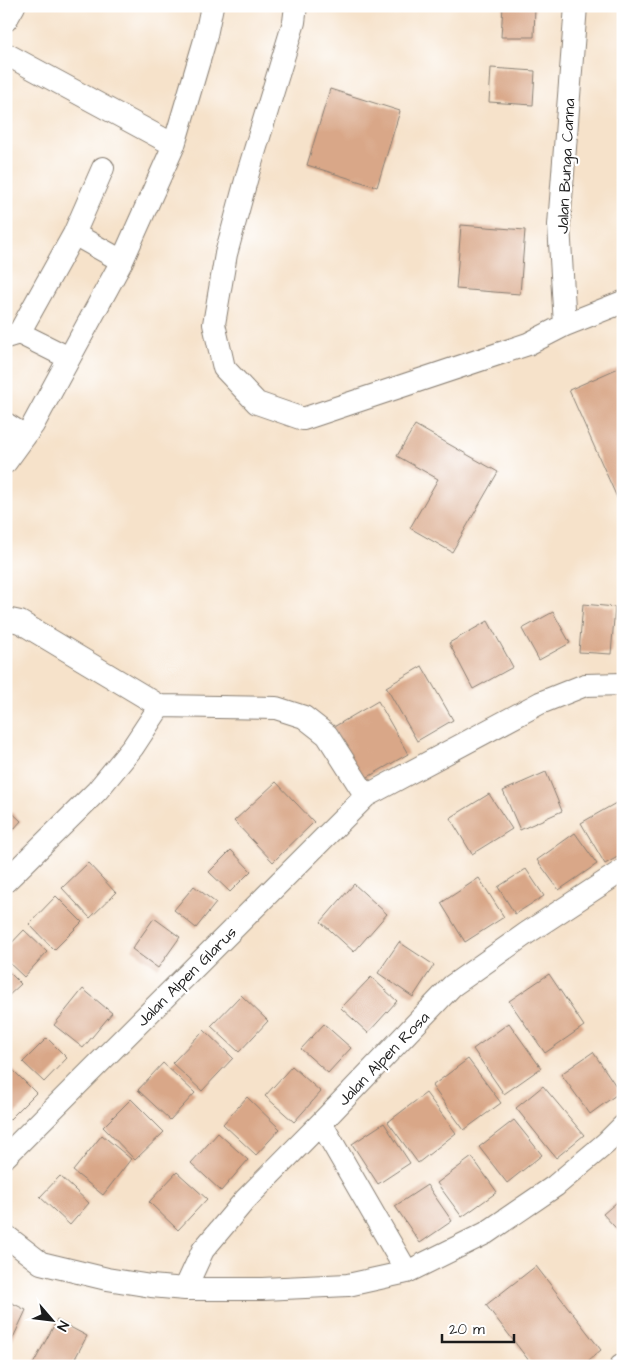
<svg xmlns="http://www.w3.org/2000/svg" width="629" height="1372" font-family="'Architects Daughter',sans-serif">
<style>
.building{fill:#d9a788}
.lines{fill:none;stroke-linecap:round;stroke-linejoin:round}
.minor-casing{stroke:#897f73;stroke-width:24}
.minor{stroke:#fff;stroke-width:22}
.labels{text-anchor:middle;stroke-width:4.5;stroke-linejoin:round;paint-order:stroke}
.street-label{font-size:16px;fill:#1c1c1c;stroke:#fff}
</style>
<rect width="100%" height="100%" fill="#fff"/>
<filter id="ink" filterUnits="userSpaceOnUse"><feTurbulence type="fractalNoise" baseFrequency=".02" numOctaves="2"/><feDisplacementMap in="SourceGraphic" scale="10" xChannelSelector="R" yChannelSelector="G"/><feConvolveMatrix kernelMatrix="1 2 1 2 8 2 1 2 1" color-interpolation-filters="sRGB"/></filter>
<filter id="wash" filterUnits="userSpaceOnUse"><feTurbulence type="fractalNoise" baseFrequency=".0096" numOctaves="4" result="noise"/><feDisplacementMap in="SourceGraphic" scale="20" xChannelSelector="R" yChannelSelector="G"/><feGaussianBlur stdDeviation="1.12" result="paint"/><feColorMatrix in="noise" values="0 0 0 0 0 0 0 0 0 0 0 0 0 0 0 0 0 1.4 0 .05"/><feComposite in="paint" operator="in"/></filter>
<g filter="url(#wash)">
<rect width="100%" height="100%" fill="#f6e2ca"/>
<g id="blocks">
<!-- building -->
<path class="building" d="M 503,6 L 535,6 L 534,37 L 501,37 Z
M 491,68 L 535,71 L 533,105 L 489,102 Z
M 330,89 L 400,111 L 377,187 L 307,165 Z
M 461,225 L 525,230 L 520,294 L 456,289 Z
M 623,366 L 623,403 L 620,404 L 623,411 L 623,511 L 569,390 Z
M 415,425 L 498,472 L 452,552 L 410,528 L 438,479 L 397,456 Z
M 583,604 L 615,607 L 611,654 L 579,652 Z
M 553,612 L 570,643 L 539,660 L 522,629 Z
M 488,621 L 513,667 L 473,689 L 449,643 Z
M 422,666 L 453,720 L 417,741 L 386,687 Z
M 378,701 L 408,754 L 361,781 L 332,728 Z
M 546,772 L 562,811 L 520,830 L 503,791 Z
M 276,782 L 314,822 L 273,862 L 234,821 Z
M 489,794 L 512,829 L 472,854 L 450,818 Z
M 623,799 L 623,854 L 605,864 L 581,823 Z
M 6,807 L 21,821 L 6,838 Z
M 575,833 L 597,864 L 559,890 L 537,860 Z
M 231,850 L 251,871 L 230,892 L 209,872 Z
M 88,863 L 116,893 L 90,918 L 62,888 Z
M 526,869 L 544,896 L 515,914 L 498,887 Z
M 479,878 L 504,917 L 465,942 L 441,903 Z
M 354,884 L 387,914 L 354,952 L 321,922 Z
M 194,886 L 216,903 L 196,928 L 174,910 Z
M 56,896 L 82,922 L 54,950 L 29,924 Z
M 154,918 L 180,937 L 158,968 L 132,949 Z
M 24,930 L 47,952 L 24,977 L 6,960 L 6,949 Z
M 399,942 L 434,965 L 413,997 L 378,973 Z
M 6,969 L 21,984 L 6,998 Z
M 549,974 L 584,1026 L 545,1053 L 509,1001 Z
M 371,977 L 397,1001 L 368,1033 L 341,1008 Z
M 83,989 L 112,1013 L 83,1048 L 54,1025 Z
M 241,995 L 268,1021 L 239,1052 L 211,1026 Z
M 509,1023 L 541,1068 L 504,1094 L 473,1049 Z
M 324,1024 L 351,1048 L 328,1073 L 301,1049 Z
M 204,1030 L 233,1058 L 202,1091 L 172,1063 Z
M 47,1038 L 67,1058 L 44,1082 L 23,1062 Z
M 593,1052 L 620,1092 L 590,1114 L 561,1074 Z
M 468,1059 L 501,1103 L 464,1130 L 432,1086 Z
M 163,1063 L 195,1093 L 170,1120 L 138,1090 Z
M 9,1066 L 36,1093 L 7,1122 L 6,1069 Z
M 292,1066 L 321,1092 L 294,1122 L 265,1096 Z
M 543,1086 L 584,1135 L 556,1158 L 516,1108 Z
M 426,1093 L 456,1133 L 418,1163 L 388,1122 Z
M 247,1097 L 280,1129 L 256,1155 L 223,1124 Z
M 131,1099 L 164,1132 L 135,1160 L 103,1127 Z
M 514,1120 L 542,1155 L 507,1183 L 479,1147 Z
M 384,1123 L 410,1163 L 378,1184 L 352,1144 Z
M 218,1133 L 248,1160 L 221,1191 L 191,1163 Z
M 102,1135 L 131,1159 L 103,1195 L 73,1171 Z
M 472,1157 L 497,1192 L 462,1217 L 437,1183 Z
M 177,1172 L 207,1199 L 178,1230 L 149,1202 Z
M 60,1176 L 89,1203 L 70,1225 L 40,1197 Z
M 427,1185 L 452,1221 L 420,1243 L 395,1206 Z
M 623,1197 L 623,1236 L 603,1214 Z
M 536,1266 L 601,1350 L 582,1366 L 533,1366 L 486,1305 Z
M 6,1300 L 26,1310 L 6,1353 Z
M 57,1320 L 87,1336 L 71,1366 L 32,1366 Z"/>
</g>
</g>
<g filter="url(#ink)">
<use href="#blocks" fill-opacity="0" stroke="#897f73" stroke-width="1"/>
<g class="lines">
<!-- minor casing -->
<g class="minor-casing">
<path id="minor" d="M 296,6 L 294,22 L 248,173 L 226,254 L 214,324 L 224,368 L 257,403 L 303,419 L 528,344 L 565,325 L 623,302
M 6,20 L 14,6
M 6,54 L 174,145
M 74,234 L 122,261
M 565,325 L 559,225 L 576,6
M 19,333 L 74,234 L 103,168
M 6,337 L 19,333 L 69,358
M 6,424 L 25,436
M 6,462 L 33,425 L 122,261 L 174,145 L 205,40 L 212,6
M 6,619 L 20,622 L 160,706 L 276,708 L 304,717 L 327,735 L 366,796 L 540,703 L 585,685 L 623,684
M 6,881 L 97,791 L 133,747 L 160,706
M 321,1123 L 407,1272
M 6,1156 L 366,796
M 6,1236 L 41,1263 L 107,1279 L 151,1286 L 185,1289 L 262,1289 L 348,1285 L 407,1272 L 486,1233 L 555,1186 L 606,1143 L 623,1126
M 185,1289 L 203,1250 L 245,1200 L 321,1123 L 452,986 L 527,933 L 623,870
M 621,1366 L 623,1365"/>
</g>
<!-- minor -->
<use href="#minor" class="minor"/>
</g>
</g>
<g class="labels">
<!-- street labels -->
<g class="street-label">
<text transform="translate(565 166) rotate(-87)" y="6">Jalan Bunga Canna</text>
<text transform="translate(186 976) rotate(-45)" y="6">Jalan Alpen Glarus</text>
<text transform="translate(383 1058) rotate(-46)" y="6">Jalan Alpen Rosa</text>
</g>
</g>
<!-- margin -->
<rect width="629" height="1372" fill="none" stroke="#fff" stroke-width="25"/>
<!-- north arrow -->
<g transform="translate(52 1320) rotate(118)" stroke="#ffffff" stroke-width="4" paint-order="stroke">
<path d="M0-4L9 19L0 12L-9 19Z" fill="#1c1c1c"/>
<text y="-8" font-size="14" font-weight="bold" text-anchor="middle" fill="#1c1c1c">N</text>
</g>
<!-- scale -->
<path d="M442 1334v8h72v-8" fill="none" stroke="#1c1c1c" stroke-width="2.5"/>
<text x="449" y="1334" font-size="15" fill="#1c1c1c" stroke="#ffffff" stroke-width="4" paint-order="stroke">20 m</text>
</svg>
